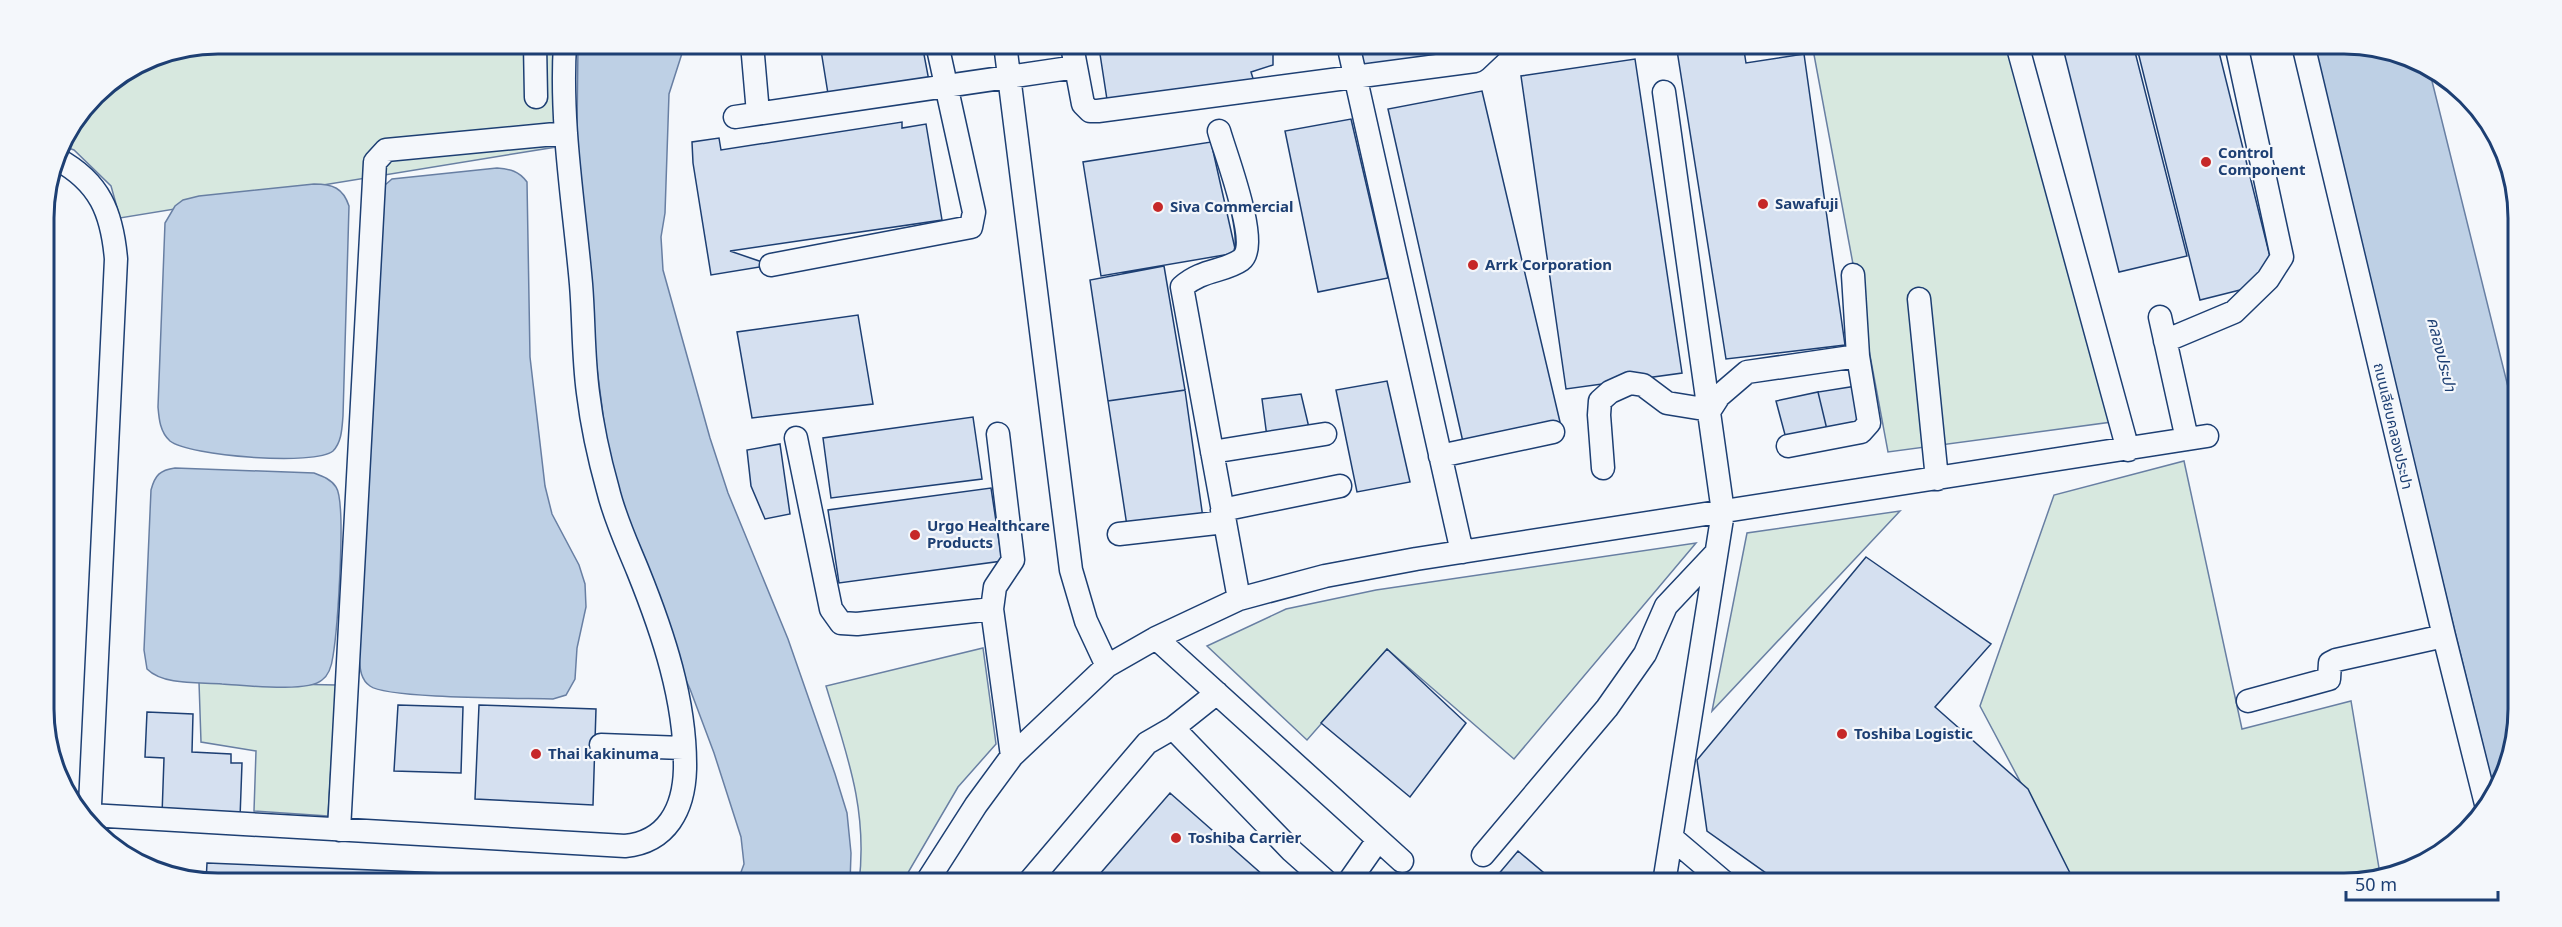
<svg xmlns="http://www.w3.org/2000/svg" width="2562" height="927" font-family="'Noto Sans','Noto Sans Thai',sans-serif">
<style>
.green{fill:#d7e8df;stroke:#687fa3;stroke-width:1.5}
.water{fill:#bed0e5;stroke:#687fa3;stroke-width:1.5}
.building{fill:#d5e0f0;stroke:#1d3f73;stroke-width:1.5}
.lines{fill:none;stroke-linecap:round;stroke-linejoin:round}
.minor-casing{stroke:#1d3f73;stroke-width:25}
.minor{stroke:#f4f7fb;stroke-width:22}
.poi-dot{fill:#c62828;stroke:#f4f7fb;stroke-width:2}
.labels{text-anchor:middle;stroke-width:4.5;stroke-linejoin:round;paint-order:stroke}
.poi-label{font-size:15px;font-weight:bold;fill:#1d3f73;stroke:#f4f7fb;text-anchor:start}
.street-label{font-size:15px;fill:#1d3f73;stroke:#f4f7fb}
.water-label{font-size:16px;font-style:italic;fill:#1d3f73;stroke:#f4f7fb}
.rim{fill:none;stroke:#1d3f73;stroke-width:3}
</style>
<rect width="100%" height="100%" fill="#f4f7fb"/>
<!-- green -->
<path class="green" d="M 218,44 L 562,44 L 556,147 L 120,218 L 111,186 L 74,150 L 60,145 L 62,140 L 103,87 L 151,57 Z
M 1812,44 L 2017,44 L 2119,421 L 1888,452 Z
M 2184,461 L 2242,729 L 2351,701 L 2380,874 L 2355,883 L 2074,883 L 1980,706 L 2054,495 Z
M 1900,511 L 1712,711 L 1747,533 Z
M 1696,543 L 1514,759 L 1387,649 L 1307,740 L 1207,646 L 1286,609 L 1376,590 Z
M 983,648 L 996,744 L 958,787 L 902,883 L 859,883 C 868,810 847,755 826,686 Z
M 199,682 L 336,685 L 328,816 L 254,811 L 256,751 L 201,742 Z"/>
<!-- water -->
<path class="water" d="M 578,44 L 685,44 L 669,94 L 665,213 L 661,237 L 663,270 L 710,438 L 728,493 L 788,639 L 835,774 L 847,813 L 851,853 L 850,883 L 737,883 L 744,864 L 741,837 L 714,753 L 690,689 L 645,588 L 613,492 L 589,306 L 577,131 Z
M 2310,44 L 2344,44 L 2400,53 L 2430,73 L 2518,427 L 2518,709 L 2509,765 L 2495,794 Z
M 497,168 C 510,169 519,171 527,182 L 530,357 L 545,486 L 552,514 L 579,565 L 585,584 L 586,607 L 577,648 L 575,679 L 566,695 L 553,699 C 523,698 387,699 370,686 C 360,679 360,667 359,657 L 385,185 L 392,179 Z
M 314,184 C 333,184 343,188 349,206 L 343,416 C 342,427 342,442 333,451 C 316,466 188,456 170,441 C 160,432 159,419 158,407 L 165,223 L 175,206 L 183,200 L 199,196 Z
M 175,468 L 314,473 C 322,476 331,479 336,487 C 347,503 337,632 333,656 C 332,664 329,675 322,680 C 307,693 243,685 222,684 C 201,682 164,686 147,669 L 144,650 L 151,490 C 155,475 160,470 175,468 Z"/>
<!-- building -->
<path class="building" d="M 820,44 L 922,44 L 930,86 L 829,100 Z
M 1171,44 L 1317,44 L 1273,50 L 1273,65 L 1251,72 L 1255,85 L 1108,106 L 1100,54 Z
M 1359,44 L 1471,44 L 1475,61 L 1364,70 Z
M 1676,44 L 1743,44 L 1746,63 L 1804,54 L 1845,345 L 1726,359 Z
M 2062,44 L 2133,44 L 2187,256 L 2119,272 Z
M 2136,44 L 2217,44 L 2276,281 L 2200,300 Z
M 1635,59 L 1682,373 L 1566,389 L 1521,76 Z
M 1482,91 L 1560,422 L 1463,442 L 1388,109 Z
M 1351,119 L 1388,278 L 1318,292 L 1285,131 Z
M 902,122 L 902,128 L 926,124 L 942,220 L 730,251 L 771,265 L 711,275 L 693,163 L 692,142 L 719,138 L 721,150 Z
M 1211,142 L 1236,253 L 1101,276 L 1083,162 Z
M 1164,266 L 1185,390 L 1108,401 L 1090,280 Z
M 858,315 L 873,404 L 752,418 L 737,332 Z
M 1387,381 L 1410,482 L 1357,492 L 1336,390 Z
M 1863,385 L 1861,432 L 1829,438 L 1818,392 Z
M 1185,390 L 1203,518 L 1127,526 L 1108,401 Z
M 1818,392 L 1829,438 L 1788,446 L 1776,401 Z
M 1301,394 L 1311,436 L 1267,437 L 1262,399 Z
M 973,417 L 982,479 L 831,498 L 823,438 Z
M 780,444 L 790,514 L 765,519 L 751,486 L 747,450 Z
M 991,488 L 1002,561 L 839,583 L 828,510 Z
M 1866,557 L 1991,644 L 1935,707 L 2028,789 L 2075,883 L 1780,883 L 1707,831 L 1697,760 Z
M 1387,649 L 1466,723 L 1410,797 L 1321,723 Z
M 398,705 L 463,707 L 461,773 L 394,771 Z
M 479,705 L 596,709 L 593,805 L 475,799 Z
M 147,712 L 193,714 L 192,752 L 231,754 L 231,763 L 242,763 L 240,818 L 162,815 L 164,758 L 145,757 Z
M 1170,793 L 1272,883 L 1092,883 Z
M 1518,851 L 1556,883 L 1491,883 Z
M 207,863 L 560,878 L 560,883 L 218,884 L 206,882 Z"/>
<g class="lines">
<!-- minor casing -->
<g class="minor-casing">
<path id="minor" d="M 535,44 L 536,97
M 752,44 L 758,113
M 1005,44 L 1071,570 L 1086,621 L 1107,666
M 1348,44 L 1462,552
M 2017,44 L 2128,450
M 2303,44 L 2444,636 L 2487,808
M 1072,46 L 1083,104 L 1090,111 L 1098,111 L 1475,61 L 1493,44
M 1664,92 L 1723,512 L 1664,883
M 735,117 L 1076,67
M 1219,131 C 1225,153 1261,245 1241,260 C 1224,272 1202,269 1182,287 L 1239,599
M 57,159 C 100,182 112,213 116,259 L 89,826
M 771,265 L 971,227 L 974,212 L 937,44
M 1919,299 L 1937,479
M 2160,317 L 2187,439
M 2165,341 L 2234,312 L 2268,279 L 2282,257 L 2236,44
M 796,438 L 831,609 L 841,623 L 857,624 L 992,609 L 1012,756
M 1788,446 L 1861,432 L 1869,423 L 1858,356
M 1212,452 L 1325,434
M 1440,456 L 1553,432
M 1603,468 L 1599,415 L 1600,401 L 1610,392 L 1630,383 L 1643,385 L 1667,403 L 1710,410 L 1719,396 L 1747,372 L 1858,356 L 1853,275
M 1222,510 L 1340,486
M 1119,534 L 1225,522
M 992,609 L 995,587 L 1013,560 L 998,434
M 1156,638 L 1402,861
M 2248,701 L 2329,679 L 2330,663 L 2336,660 L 2444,636
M 1173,728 L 1292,851 L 1328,883
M 601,745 L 683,748
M 90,815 L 625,846 C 667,842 684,809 685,769 C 686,701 663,633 638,571 C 627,544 615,519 608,490 C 599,458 592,426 588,393 C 583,356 584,320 581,284 C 574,204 560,124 565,44
M 339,830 L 375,162 L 386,150 L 566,133
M 1672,838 L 1725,883
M 1483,855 L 1607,708 L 1645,654 L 1666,606 L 1715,554
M 926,883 L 976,805 L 1012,756 L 1107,666 L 1156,638 L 1239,599 L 1325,576 L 1416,559 L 2207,436
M 1028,883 L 1147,743 L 1173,728 L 1217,693
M 1348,883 L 1378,840"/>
</g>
<!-- minor -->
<use href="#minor" class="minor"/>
</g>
<!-- markers -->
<g class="poi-dot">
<circle cx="2206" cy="162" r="6"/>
<circle cx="1763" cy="204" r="6"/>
<circle cx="1158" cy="207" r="6"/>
<circle cx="1473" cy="265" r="6"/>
<circle cx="915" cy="535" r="6"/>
<circle cx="1842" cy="734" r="6"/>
<circle cx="536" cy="754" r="6"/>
<circle cx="1176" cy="838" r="6"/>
</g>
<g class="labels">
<!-- poi labels -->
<g class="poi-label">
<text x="2218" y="158">Control<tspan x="2218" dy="17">Component</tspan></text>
<text x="1775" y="209">Sawafuji</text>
<text x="1170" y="212">Siva Commercial</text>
<text x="1485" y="270">Arrk Corporation</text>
<text x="927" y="531">Urgo Healthcare<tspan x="927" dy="17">Products</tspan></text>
<text x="1854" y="739">Toshiba Logistic</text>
<text x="548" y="759">Thai kakinuma</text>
<text x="1188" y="843">Toshiba Carrier</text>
</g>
<!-- street labels -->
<g class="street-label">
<text transform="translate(2393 426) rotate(77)" y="5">ถนนเลียบคลองประปา</text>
</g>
<!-- water labels -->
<g class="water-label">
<text transform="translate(2442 354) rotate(76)" y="6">คลองประปา</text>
</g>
</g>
<!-- crop -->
<path d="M0 0H2562V927H0ZM218 54H2344A164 164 0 0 1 2508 218V709A164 164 0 0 1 2344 873H218A164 164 0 0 1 54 709V218A164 164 0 0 1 218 54Z" fill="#f4f7fb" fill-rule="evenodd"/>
<path class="rim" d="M218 54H2344A164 164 0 0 1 2508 218V709A164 164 0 0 1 2344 873H218A164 164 0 0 1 54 709V218A164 164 0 0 1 218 54Z"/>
<!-- scale -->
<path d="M2346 891v9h152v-9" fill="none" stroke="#1d3f73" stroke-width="3"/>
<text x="2355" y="891" font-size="18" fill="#1d3f73" stroke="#f4f7fb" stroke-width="4.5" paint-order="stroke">50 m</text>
</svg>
